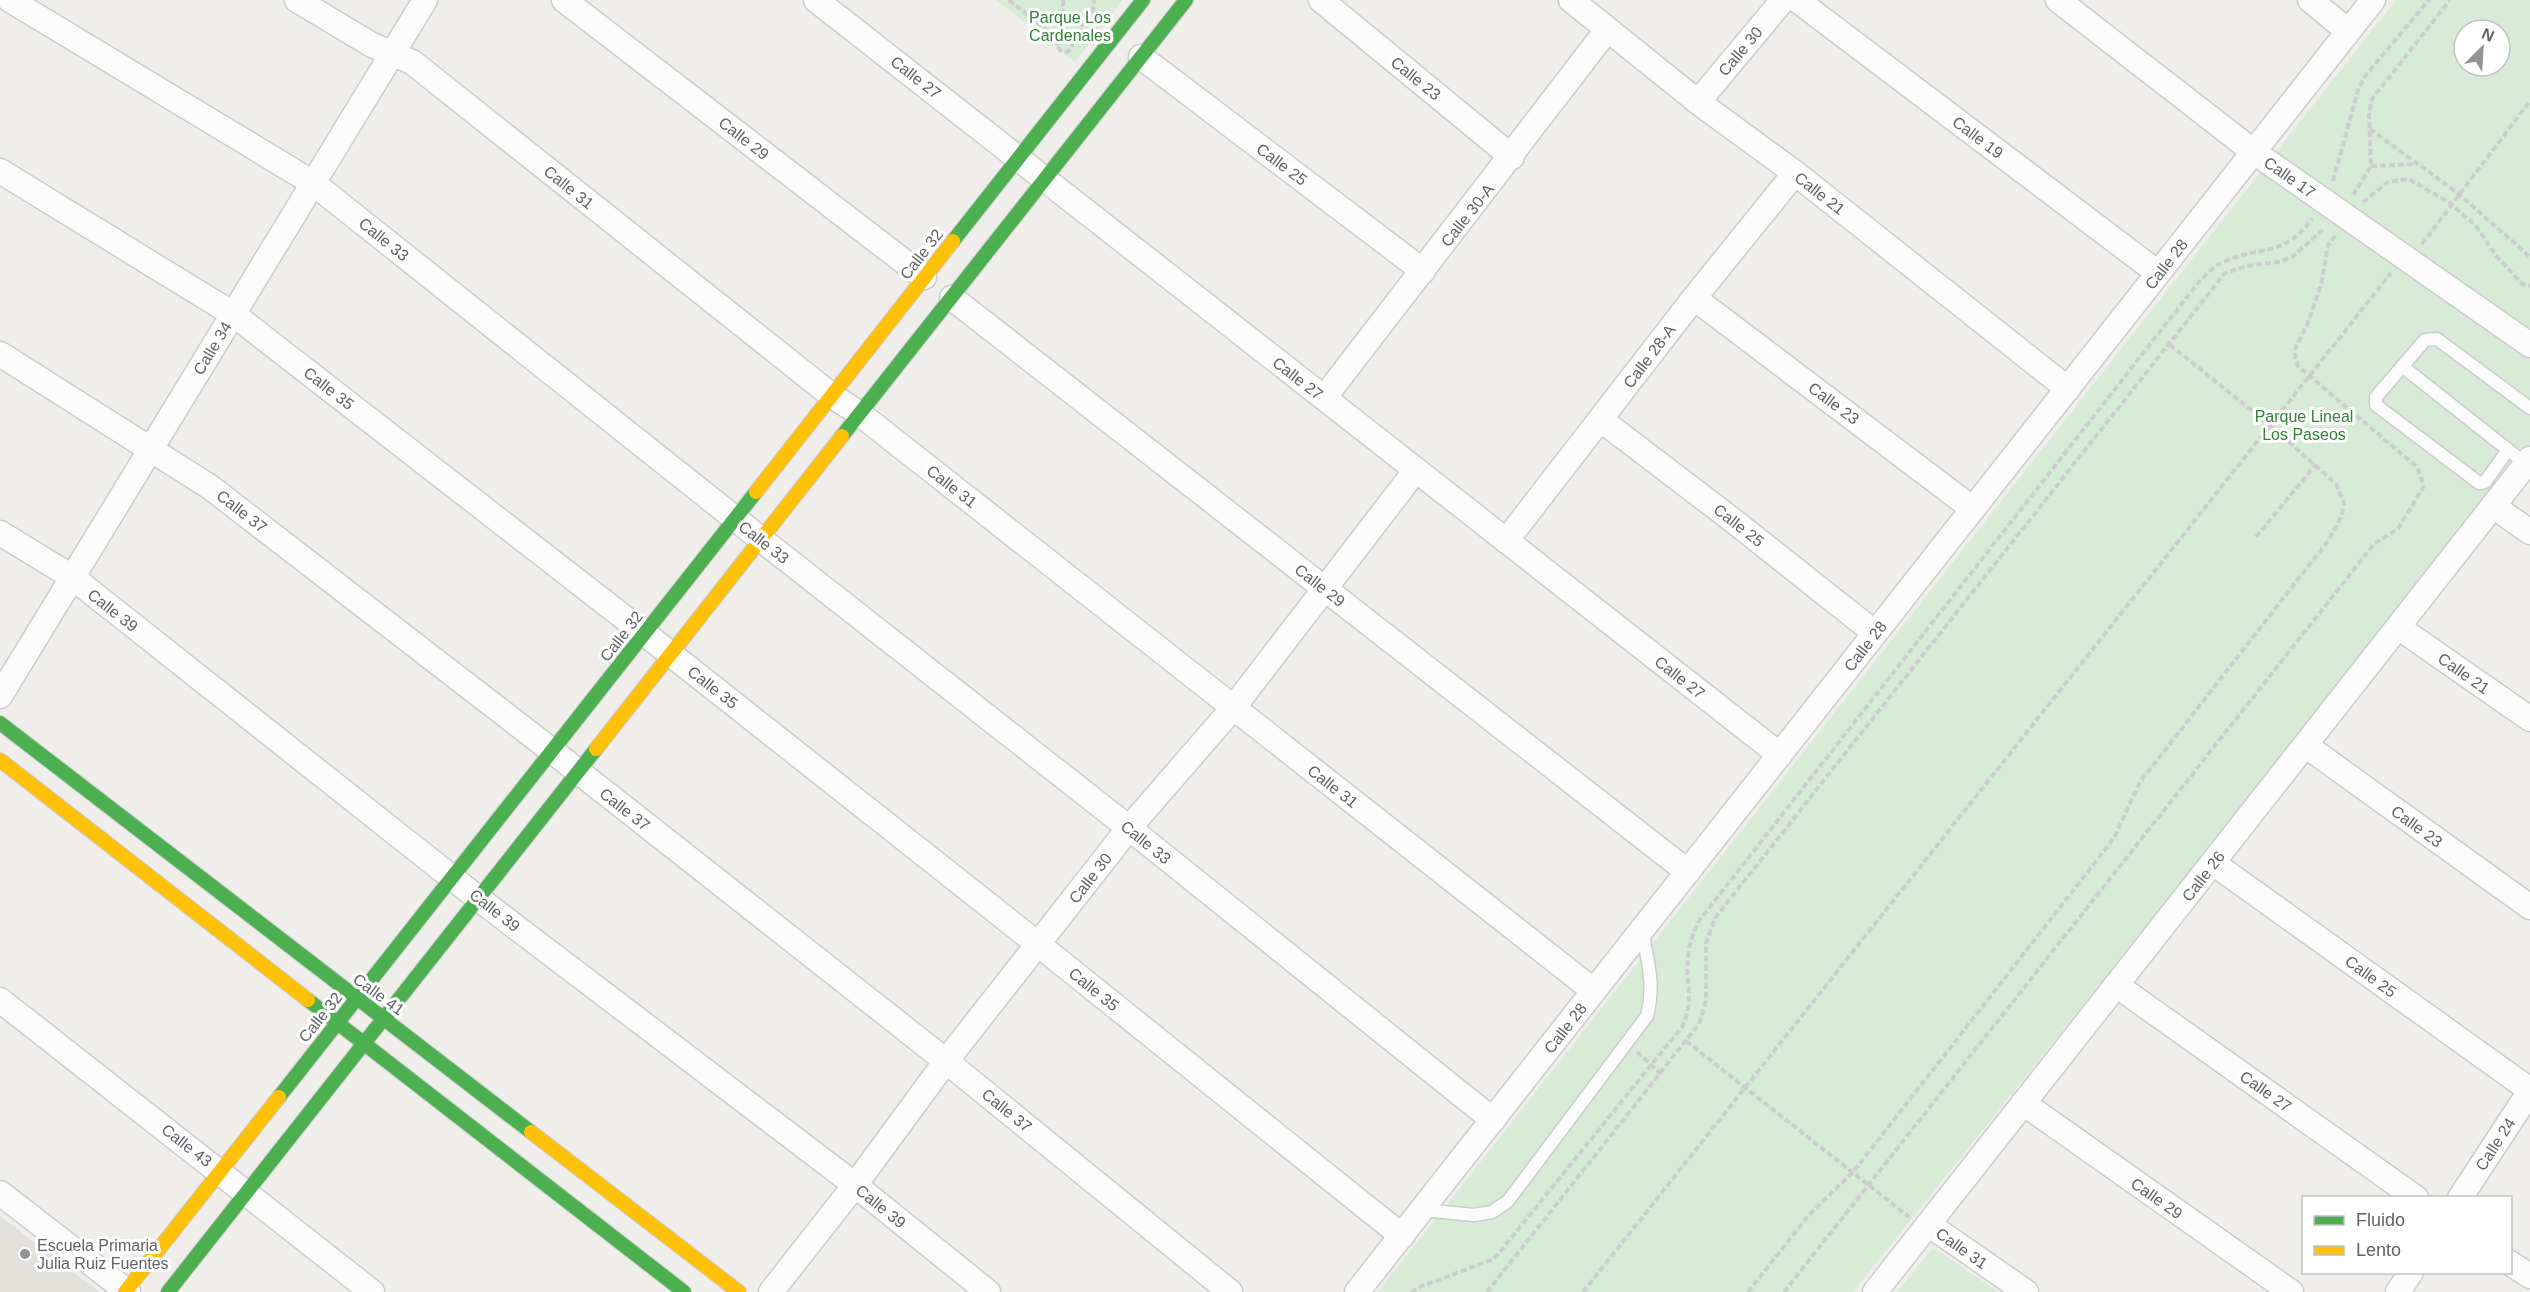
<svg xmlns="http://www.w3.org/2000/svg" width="2530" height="1292" font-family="Helvetica,sans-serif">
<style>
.education{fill:#e2e0da}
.green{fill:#d8ebd6;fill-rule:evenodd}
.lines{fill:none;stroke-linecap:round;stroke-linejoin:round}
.lane-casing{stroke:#cbcccc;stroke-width:15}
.street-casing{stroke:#cbcccc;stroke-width:27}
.fast-casing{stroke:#cacacb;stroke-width:16}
.slow-casing{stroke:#cacacb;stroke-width:16}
.path{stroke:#cacfcc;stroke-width:4;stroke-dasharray:6 3;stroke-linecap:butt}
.lane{stroke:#fdfcfc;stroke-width:12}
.street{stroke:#fdfcfc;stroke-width:24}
.fast{stroke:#4caf50;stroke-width:14}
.slow{stroke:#ffc107;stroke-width:14}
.poi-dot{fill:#919496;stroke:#fff;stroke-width:2}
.labels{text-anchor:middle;stroke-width:6;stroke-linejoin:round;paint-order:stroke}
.park-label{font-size:16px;fill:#348238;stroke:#fff}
.street-label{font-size:16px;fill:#5f6368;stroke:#fff}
.poi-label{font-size:16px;fill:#5f6368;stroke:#fff;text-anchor:start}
</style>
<rect width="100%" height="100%" fill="#efeeea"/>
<!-- education -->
<path class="education" d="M 0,1216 L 99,1292 L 0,1292 Z"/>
<!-- green -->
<path class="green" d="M 996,0 L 1123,0 L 1075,62 Z
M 2396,0 L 2530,0 L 2530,447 L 1853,1292 L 1378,1292 ZM 2464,30 L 2500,30 L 2500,66 L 2464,66 Z
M 1936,1249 L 1998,1292 L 1897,1292 L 1931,1250 Z"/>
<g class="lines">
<!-- lane casing -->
<g class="lane-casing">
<path id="lane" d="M 2402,366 L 2526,464
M 2508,450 L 2485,482 L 2479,483 L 2376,405 L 2376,397 L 2425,340 L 2437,339 L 2530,408
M 1422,1210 L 1474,1215 L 1492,1212 L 1508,1201 L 1647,1016 C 1655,985 1648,962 1642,931"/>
</g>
<!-- street casing -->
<g class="street-casing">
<path id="street" d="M 10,0 L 313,183 L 762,540 L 1129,828 L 1493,1120
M 297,0 L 372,45 L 412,62 L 831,395 L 860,414 L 1594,991
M 564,0 L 924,277
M 816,0 L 1780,755
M 1321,0 L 1512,157
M 1571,0 L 1698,102 L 1795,173 L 2068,389
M 1797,0 L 2158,273
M 2058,0 L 2254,152 L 2530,345
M 2310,0 L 2348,31
M 1141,57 L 1423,271
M 1698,102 L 1783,0
M 0,171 L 233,314 L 644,633 L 1039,945 L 1402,1236
M 952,298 L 1688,872
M 1694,298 L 1973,509
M 0,354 L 210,487 L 551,750 L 946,1061 L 1230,1292
M 1324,398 L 1607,30
M 1601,420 L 1726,515 L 1875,633
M 2493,506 L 2530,532
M 0,533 L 72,577 L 479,899 L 855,1185 L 988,1292
M 1506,541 L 1694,298 L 1795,173
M 2398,627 L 2530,719
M 0,696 L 425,0
M 2305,745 L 2530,907
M 2213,863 L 2530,1090
M 2116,985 L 2416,1198
M 0,1000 L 372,1292
M 2023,1103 L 2291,1292
M 0,1193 L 128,1292
M 2460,1198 L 2530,1091
M 1928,1224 L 2026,1292
M 2510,1263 L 2530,1276
M 771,1292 L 855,1185 L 946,1061 L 1129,828 L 1233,708 L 1416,470
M 1357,1292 L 2373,0
M 1875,1292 L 2530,459
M 2398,1292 L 2411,1272"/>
</g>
<!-- fast casing -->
<g class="fast-casing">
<path id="fast" d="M 953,241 L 1143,0
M 842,436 L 1186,0
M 0,723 L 531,1132
M 308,1000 L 684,1292
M 279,1097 L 756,492
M 168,1292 L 596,749"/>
</g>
<!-- slow casing -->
<g class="slow-casing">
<path id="slow" d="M 756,492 L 953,241
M 596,749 L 842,436
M 0,760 L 308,1000
M 531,1132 L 739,1292
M 125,1292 L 279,1097"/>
</g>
<!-- path -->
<path class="path" d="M 1009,0 L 1060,41
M 1063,0 L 1064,39
M1058 45a7 7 0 1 1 14 0a7 7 0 1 1-14 0Z
M 1070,41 L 1093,10 L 1094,0
M 2370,129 L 2459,194 L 2530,257
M 2371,166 L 2418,164
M 2333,181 L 2358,90 L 2365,76 L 2429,0
M 2353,195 L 2371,166 L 2369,113 L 2372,99 L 2450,0
M 2363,202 L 2388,182 L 2409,179 L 2451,204 L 2476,226 L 2497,257 L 2522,284 L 2530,286
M 2422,244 L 2530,101
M 2256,537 L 2316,464
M 1686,1041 L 1909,1217
M 1637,1052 L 1661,1074
M 1411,1292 L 1422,1286 L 1494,1259 L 1682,1027 C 1695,998 1685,986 1688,957 C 1689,944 1693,933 1699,921 L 2198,283 C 2205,276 2213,266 2223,262 C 2260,245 2286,258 2312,218
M 1487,1292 L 1699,1024 L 1706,1001 L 1706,943 L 1715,918 L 2225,273 L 2247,266 L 2279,262 L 2292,257 L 2325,228
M 1583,1292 L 2391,273
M 1748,1292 L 1808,1216 L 1853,1172 L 2108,846 L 2115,836 L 2140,782 L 2328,541 L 2342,515 L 2344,503 L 2336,484 L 2271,426 L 2169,344
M 1784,1292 L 2374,544 L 2398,529 L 2424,486 L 2417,467 L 2298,366 L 2294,351 L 2307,325 L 2321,285 L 2328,245 L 2337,234"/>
<!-- lane -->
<use href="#lane" class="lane"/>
<!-- street -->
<use href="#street" class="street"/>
<!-- fast -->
<use href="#fast" class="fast"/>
<!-- slow -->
<use href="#slow" class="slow"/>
</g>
<!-- markers -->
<circle class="poi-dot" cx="25" cy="1254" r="6"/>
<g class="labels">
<!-- park labels -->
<g class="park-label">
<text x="1070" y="23">Parque Los<tspan x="1070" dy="18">Cardenales</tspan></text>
<text x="2304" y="422">Parque Lineal<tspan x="2304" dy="18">Los Paseos</tspan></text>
</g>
<!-- street labels -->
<g class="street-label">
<text transform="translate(1740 51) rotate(-50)" y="6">Calle 30</text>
<text transform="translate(916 77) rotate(38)" y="6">Calle 27</text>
<text transform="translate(1416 78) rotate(39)" y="6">Calle 23</text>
<text transform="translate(1978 137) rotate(37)" y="6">Calle 19</text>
<text transform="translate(744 138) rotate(38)" y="6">Calle 29</text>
<text transform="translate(1282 164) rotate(37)" y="6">Calle 25</text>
<text transform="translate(2290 177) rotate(35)" y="6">Calle 17</text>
<text transform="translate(569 187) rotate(39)" y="6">Calle 31</text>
<text transform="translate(1820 193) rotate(38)" y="6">Calle 21</text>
<text transform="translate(1467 215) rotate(-52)" y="6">Calle 30-A</text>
<text transform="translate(384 239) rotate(39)" y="6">Calle 33</text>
<text transform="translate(921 254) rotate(-52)" y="6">Calle 32</text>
<text transform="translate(2166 264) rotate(-52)" y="6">Calle 28</text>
<text transform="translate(212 348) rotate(-59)" y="6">Calle 34</text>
<text transform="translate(1649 356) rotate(-53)" y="6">Calle 28-A</text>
<text transform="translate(1298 378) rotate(38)" y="6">Calle 27</text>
<text transform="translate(329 388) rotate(38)" y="6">Calle 35</text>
<text transform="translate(1834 403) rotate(37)" y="6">Calle 23</text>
<text transform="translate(952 486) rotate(38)" y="6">Calle 31</text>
<text transform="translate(242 511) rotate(38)" y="6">Calle 37</text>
<text transform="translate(1739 525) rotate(38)" y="6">Calle 25</text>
<text transform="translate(764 542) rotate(38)" y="6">Calle 33</text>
<text transform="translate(1320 585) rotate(38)" y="6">Calle 29</text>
<text transform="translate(113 610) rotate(38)" y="6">Calle 39</text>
<text transform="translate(621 636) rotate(-52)" y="6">Calle 32</text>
<text transform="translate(1865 646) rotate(-52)" y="6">Calle 28</text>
<text transform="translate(2464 673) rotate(35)" y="6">Calle 21</text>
<text transform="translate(1680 677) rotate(38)" y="6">Calle 27</text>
<text transform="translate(713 687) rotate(38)" y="6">Calle 35</text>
<text transform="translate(1333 786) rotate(38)" y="6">Calle 31</text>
<text transform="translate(625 809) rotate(38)" y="6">Calle 37</text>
<text transform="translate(2417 826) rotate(36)" y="6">Calle 23</text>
<text transform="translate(1146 842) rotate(39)" y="6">Calle 33</text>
<text transform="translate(2203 876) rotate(-52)" y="6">Calle 26</text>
<text transform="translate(1090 878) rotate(-52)" y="6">Calle 30</text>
<text transform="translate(495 910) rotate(38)" y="6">Calle 39</text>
<text transform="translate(2371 976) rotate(36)" y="6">Calle 25</text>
<text transform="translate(1094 989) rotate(39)" y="6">Calle 35</text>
<text transform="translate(379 994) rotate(36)" y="6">Calle 41</text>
<text transform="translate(320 1017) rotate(-51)" y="6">Calle 32</text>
<text transform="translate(1565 1028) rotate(-52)" y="6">Calle 28</text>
<text transform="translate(2266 1091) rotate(35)" y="6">Calle 27</text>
<text transform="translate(1007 1110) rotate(39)" y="6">Calle 37</text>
<text transform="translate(2495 1144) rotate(-57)" y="6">Calle 24</text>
<text transform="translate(187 1145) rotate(38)" y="6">Calle 43</text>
<text transform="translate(2157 1198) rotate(35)" y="6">Calle 29</text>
<text transform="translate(881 1206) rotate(39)" y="6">Calle 39</text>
<text transform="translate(1962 1248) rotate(35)" y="6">Calle 31</text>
</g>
<!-- poi labels -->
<g class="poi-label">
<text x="37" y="1251">Escuela Primaria<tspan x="37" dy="18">Julia Ruiz Fuentes</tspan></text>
</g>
</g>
<!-- legend -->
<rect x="2302" y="1196" width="210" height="78" fill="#ffffff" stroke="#bfc1c3" stroke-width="1.5"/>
<rect x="2314" y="1216" width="30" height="9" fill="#4caf50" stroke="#bfc1c3" stroke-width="1.5"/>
<text x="2356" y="1226" font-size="18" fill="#5f6368">Fluido</text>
<rect x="2314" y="1246" width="30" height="9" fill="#ffc107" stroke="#bfc1c3" stroke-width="1.5"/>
<text x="2356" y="1256" font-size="18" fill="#5f6368">Lento</text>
<!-- north arrow -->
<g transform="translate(2482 48) rotate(24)"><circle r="28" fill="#ffffff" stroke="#bfc1c3" stroke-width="1.5"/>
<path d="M0-4.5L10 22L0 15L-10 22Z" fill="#919496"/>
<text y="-9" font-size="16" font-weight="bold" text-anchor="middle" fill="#5f6368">N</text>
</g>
</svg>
